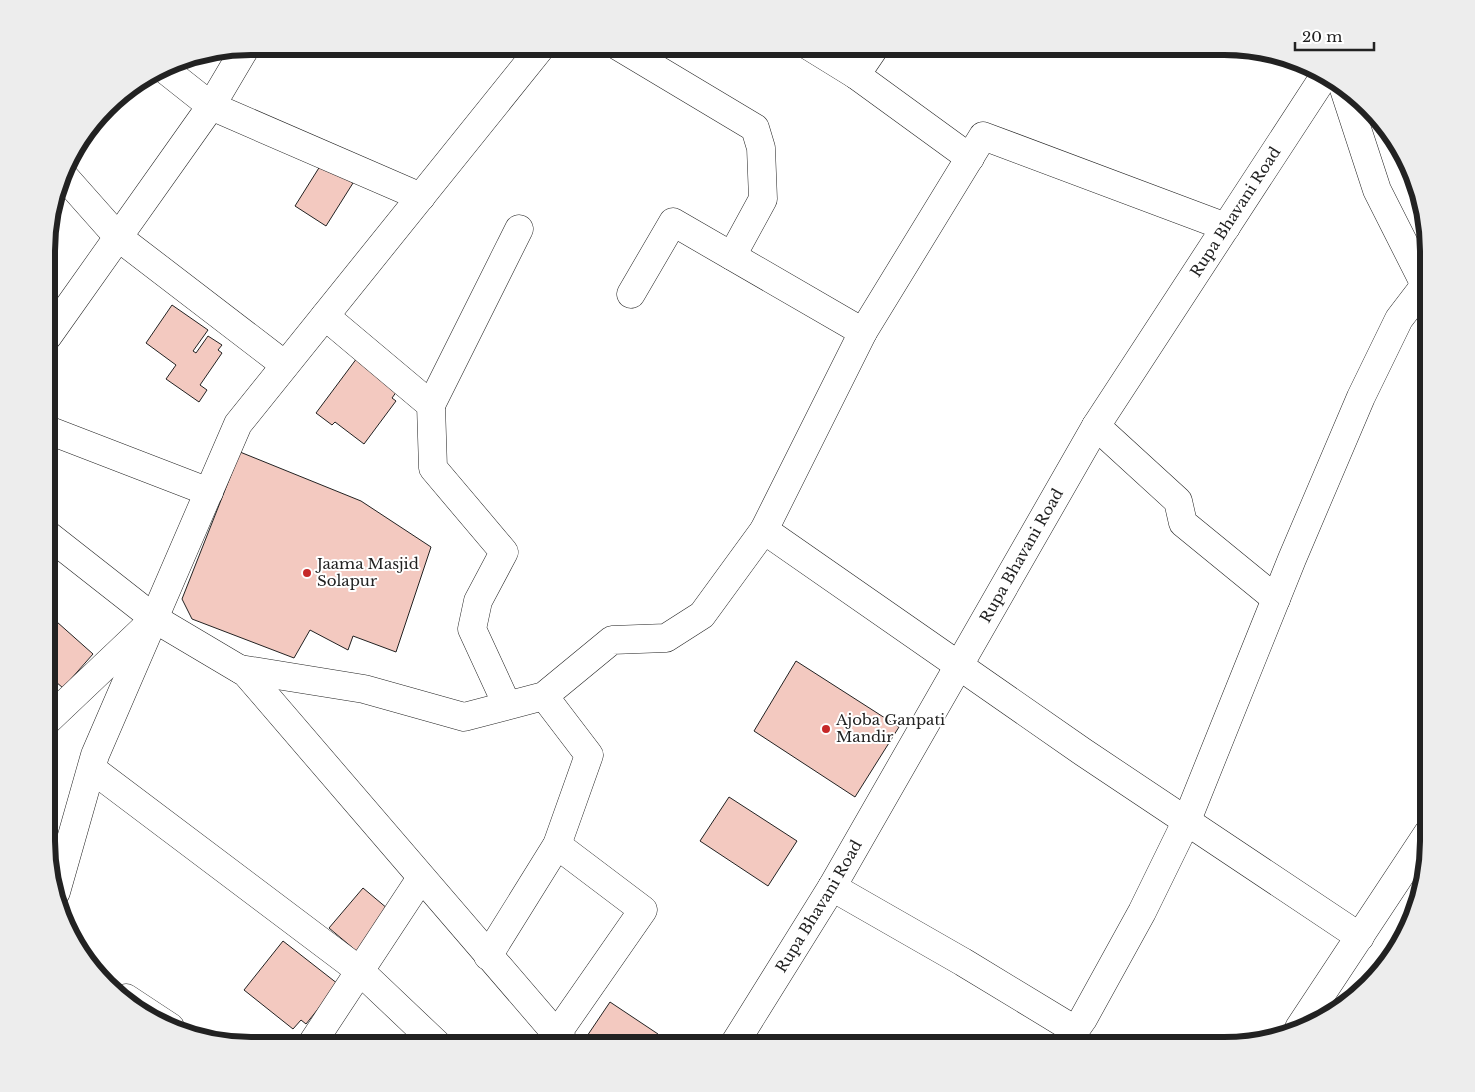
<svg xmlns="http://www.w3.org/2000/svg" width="1475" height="1092" font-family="'Libre Baskerville',serif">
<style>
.building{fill:#f3c9c0;stroke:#222}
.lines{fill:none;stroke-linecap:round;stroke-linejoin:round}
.minor-casing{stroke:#222;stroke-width:29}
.minor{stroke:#fff;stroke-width:28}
.poi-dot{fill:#c62828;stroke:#fff;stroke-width:2}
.labels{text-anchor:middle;stroke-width:4;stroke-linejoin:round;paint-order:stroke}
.street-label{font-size:15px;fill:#222;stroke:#fff}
.poi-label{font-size:15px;fill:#222;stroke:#fff;text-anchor:start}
.rim{fill:none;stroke:#222;stroke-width:6}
</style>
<rect width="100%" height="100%" fill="#fff"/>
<!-- building -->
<path class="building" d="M 322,163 L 353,183 L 326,226 L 295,206 Z
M 172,305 L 208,330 L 193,351 L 196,353 L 208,336 L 222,345 L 218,350 L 222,353 L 200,385 L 207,390 L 199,402 L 166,379 L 176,365 L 146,343 Z
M 360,354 L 402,384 L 392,398 L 396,401 L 364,444 L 335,422 L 332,425 L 316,413 Z
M 240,452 L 361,501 L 431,547 L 396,652 L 353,636 L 348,650 L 310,630 L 294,658 L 192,619 L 182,599 Z
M 48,614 L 93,654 L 63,688 L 48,675 Z
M 796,661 L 899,727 L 855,797 L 754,731 Z
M 729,797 L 797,841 L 768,886 L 700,841 Z
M 363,888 L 394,914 L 360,954 L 329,928 Z
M 283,941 L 338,984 L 306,1024 L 301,1020 L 293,1029 L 244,990 Z
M 610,1002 L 658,1034 L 650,1046 L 581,1045 Z"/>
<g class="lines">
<!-- minor casing -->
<g class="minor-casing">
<g id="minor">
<path d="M 618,46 L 755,128 L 761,148 L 763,199 L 732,256"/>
<path d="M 809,46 L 856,75 L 875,47"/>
<path d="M 163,68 L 211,106 L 421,197"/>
<path d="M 856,75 L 970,158"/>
<path d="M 1343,86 L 1377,190 L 1428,291"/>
<path d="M 63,175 L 118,237 L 285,365"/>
<path d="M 325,316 L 431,405 L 433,468 L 504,552 L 478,601 L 472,629 L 507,705"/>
<path d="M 863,332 L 983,136 L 1226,227"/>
<path d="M 48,336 L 211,106 L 246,47"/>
<path d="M 431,405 L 519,229"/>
<path d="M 1096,426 L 1178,501 L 1183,523 L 1276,599"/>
<path d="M 48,430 L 209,492"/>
<path d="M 764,530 L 1083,752 L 1360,937"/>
<path d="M 48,535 L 155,619 L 246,673 L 566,1045"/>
<path d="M 240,669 L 364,689 L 464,717 L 544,696 L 612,640 L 666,638 L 702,615 L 764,530 L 863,332 L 673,222 L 631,294"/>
<path d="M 48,720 L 146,627"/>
<path d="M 92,769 L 360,971 L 438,1045"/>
<path d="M 832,887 L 963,962 L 1075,1030"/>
<path d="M 56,892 L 95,755 L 238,424 L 542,46"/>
<path d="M 488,956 L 557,845 L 589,755 L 544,696"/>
<path d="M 123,999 L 126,998 L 170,1027"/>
<path d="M 1299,1028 L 1428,833"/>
<path d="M 311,1045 L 421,878"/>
<path d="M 549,1045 L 643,910 L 557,845"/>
<path id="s1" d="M 733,1046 L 832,887 L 1096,426 L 1325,75"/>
<path d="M 1064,1046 L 1083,1019 L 1142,912 L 1187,820 L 1292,559 L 1361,397 L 1399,319 L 1425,285"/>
</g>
</g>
<!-- minor -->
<use href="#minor" class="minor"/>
</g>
<!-- markers -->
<g class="poi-dot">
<circle cx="307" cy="573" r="5"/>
<circle cx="826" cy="729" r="5"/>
</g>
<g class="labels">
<!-- street labels -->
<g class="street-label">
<text dy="5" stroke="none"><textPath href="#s1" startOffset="974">Rupa Bhavani Road</textPath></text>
<text dy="5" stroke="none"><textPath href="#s1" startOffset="569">Rupa Bhavani Road</textPath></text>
<text dy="5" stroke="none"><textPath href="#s1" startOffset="164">Rupa Bhavani Road</textPath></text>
</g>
<!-- poi labels -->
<g class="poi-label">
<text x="317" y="569">Jaama Masjid<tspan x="317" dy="17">Solapur</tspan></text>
<text x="836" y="725">Ajoba Ganpati<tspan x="836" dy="17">Mandir</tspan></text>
</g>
</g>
<!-- crop -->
<path d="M0 0H1475V1092H0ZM251 55H1224A196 196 0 0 1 1420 251V841A196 196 0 0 1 1224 1037H251A196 196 0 0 1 55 841V251A196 196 0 0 1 251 55Z" fill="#ededed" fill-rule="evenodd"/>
<path class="rim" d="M251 55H1224A196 196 0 0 1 1420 251V841A196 196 0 0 1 1224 1037H251A196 196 0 0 1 55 841V251A196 196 0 0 1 251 55Z"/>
<!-- scale -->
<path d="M1295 42v8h79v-8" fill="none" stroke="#222222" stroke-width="2.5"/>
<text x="1302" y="42" font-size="15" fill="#222222" stroke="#ffffff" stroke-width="4" paint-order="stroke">20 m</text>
</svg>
